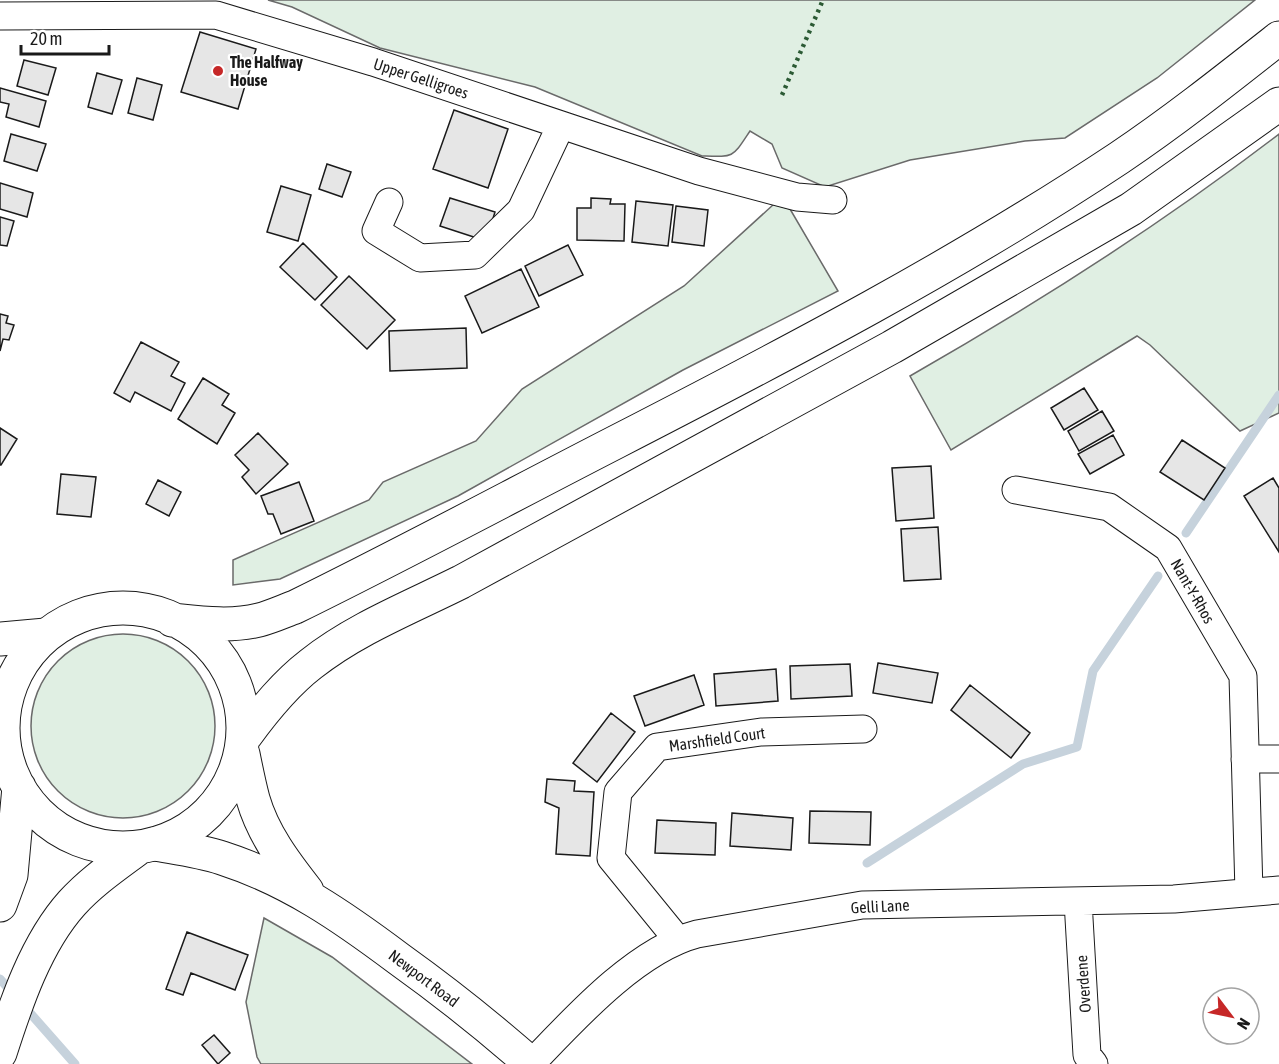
<svg xmlns="http://www.w3.org/2000/svg" width="1279" height="1064" font-family="'Asap Condensed',sans-serif">
<style>
.green{fill:#e0efe3;stroke:#6a6a6a;stroke-width:1.5}
.lines{fill:none;stroke-linecap:round;stroke-linejoin:round}
.stream{stroke:#c6d2dc;stroke-width:9}
.building{fill:#e6e6e6;stroke:#1a1a1a;stroke-width:1.5}
.street-casing{stroke:#1a1a1a;stroke-width:29}
.secondary-casing{stroke:#1a1a1a;stroke-width:35}
.primary-casing{stroke:#1a1a1a;stroke-width:35}
.street{stroke:#fff;stroke-width:27}
.secondary{stroke:#fff;stroke-width:33}
.primary{stroke:#fff;stroke-width:33}
.hedge{stroke:#2b5a34;stroke-width:4.5;stroke-dasharray:3 4.5;stroke-linecap:butt}
.poi-dot{fill:#c62828;stroke:#fff;stroke-width:2}
.labels{text-anchor:middle;stroke-width:4.5;stroke-linejoin:round;paint-order:stroke}
.poi-label{font-size:16px;font-weight:bold;fill:#1a1a1a;stroke:#fff;text-anchor:start}
.street-label{font-size:16px;fill:#1a1a1a;stroke:#fff}
</style>
<rect width="100%" height="100%" fill="#fff"/>
<!-- green -->
<path class="green" d="M 268,0 L 1255,0 L 1157,78 L 1065,138 L 1025,141 L 910,160 L 825,187 L 782,168 L 772,144 L 750,131 C 732,158 735,157 702,156 L 535,87 L 380,48 L 292,7 Z
M 1279,134 L 1279,413 L 1240,431 L 1150,345 L 1137,336 L 951,450 L 910,376 C 1038,303 1162,224 1279,134 Z
M 774,204 L 790,209 L 838,291 L 683,370 L 458,496 L 280,579 L 233,585 L 233,560 L 369,500 L 383,482 L 476,441 L 522,389 L 684,286 Z
M31 726a92 92 0 1 1 184 0a92 92 0 1 1-184 0Z
M 264,918 L 332,957 L 472,1064 L 261,1064 L 257,1057 L 246,1002 Z"/>
<g class="lines">
<!-- stream -->
<path class="stream" d="M 1186,533 L 1279,395
M 867,863 L 1023,764 L 1077,747 L 1093,671 L 1158,576
M 0,979 L 14,995
M 23,1005 L 75,1064"/>
</g>
<!-- building -->
<path class="building" d="M 200,32 L 256,49 L 238,109 L 181,92 Z
M 24,60 L 56,68 L 48,95 L 17,86 Z
M 97,73 L 122,80 L 112,114 L 88,107 Z
M 137,78 L 162,85 L 153,120 L 128,113 Z
M 0,88 L 46,101 L 39,127 L 6,117 L 9,104 L 0,102 Z
M 454,110 L 508,129 L 488,188 L 433,169 Z
M 11,134 L 46,144 L 37,171 L 4,161 Z
M 327,164 L 351,172 L 342,197 L 319,189 Z
M 0,183 L 33,193 L 27,217 L 0,209 Z
M 281,186 L 311,195 L 298,241 L 267,232 Z
M 450,198 L 495,212 L 486,241 L 440,226 Z
M 591,198 L 611,199 L 610,204 L 625,204 L 624,241 L 577,240 L 577,208 L 591,208 Z
M 636,201 L 673,205 L 668,246 L 632,242 Z
M 676,206 L 708,210 L 704,246 L 672,242 Z
M 0,217 L 14,221 L 7,246 L 0,245 Z
M 303,243 L 337,277 L 315,300 L 280,267 Z
M 568,245 L 583,275 L 539,296 L 525,266 Z
M 521,269 L 539,307 L 482,333 L 465,296 Z
M 349,276 L 395,320 L 367,349 L 321,305 Z
M 0,314 L 8,316 L 6,323 L 14,325 L 9,340 L 3,339 L 0,351 Z
M 466,328 L 467,368 L 390,371 L 389,331 Z
M 141,342 L 179,362 L 171,376 L 185,383 L 171,411 L 135,392 L 130,402 L 114,393 Z
M 203,378 L 229,394 L 222,405 L 235,413 L 217,444 L 178,419 Z
M 1084,388 L 1098,410 L 1064,430 L 1051,408 Z
M 1102,411 L 1114,431 L 1079,451 L 1068,431 Z
M 0,428 L 17,439 L 1,465 L 0,465 Z
M 258,433 L 288,464 L 256,494 L 242,477 L 249,470 L 235,455 Z
M 1113,435 L 1124,455 L 1090,474 L 1078,454 Z
M 1182,440 L 1225,468 L 1204,500 L 1160,472 Z
M 931,466 L 934,518 L 896,521 L 892,468 Z
M 61,474 L 96,477 L 91,517 L 57,514 Z
M 1273,478 L 1279,488 L 1279,552 L 1244,496 Z
M 158,480 L 181,492 L 169,516 L 146,504 Z
M 299,482 L 314,521 L 281,534 L 273,514 L 268,514 L 261,496 Z
M 938,527 L 941,579 L 904,581 L 901,529 Z
M 878,663 L 938,673 L 932,703 L 873,693 Z
M 850,664 L 852,696 L 791,699 L 790,666 Z
M 776,669 L 778,701 L 716,706 L 714,674 Z
M 694,675 L 704,705 L 645,726 L 634,696 Z
M 970,685 L 1030,733 L 1011,758 L 951,710 Z
M 611,713 L 635,732 L 597,782 L 573,763 Z
M 547,779 L 575,781 L 574,791 L 594,792 L 590,856 L 556,854 L 559,808 L 545,802 Z
M 810,811 L 871,812 L 870,845 L 809,843 Z
M 732,813 L 793,818 L 791,850 L 730,846 Z
M 657,820 L 716,823 L 715,855 L 655,853 Z
M 187,932 L 248,955 L 235,990 L 191,973 L 183,995 L 166,989 Z
M 214,1035 L 230,1053 L 218,1064 L 202,1045 Z"/>
<g class="lines">
<!-- street casing -->
<g class="street-casing">
<path id="street" d="M 0,16 L 216,15 L 373,62 L 699,171 L 797,197 L 833,200
M 389,202 L 376,231 L 420,258 L 475,255 L 521,210 L 561,125
M 1016,490 L 1109,507 L 1168,548 L 1243,676 L 1249,892
M 1245,759 L 1279,759
M 1078,901 L 1087,1055 L 1094,1064
M 677,939 L 611,858 L 618,792 L 657,747 L 761,732 L 863,729
M 531,1064 C 574,1019 636,950 697,934 L 862,905 L 1174,899 L 1279,890"/>
</g>
<!-- secondary casing -->
<g class="secondary-casing">
<path id="secondary" d="M 0,639 L 46,635
M 0,753 L 7,763
M 243,754 C 246,769 249,784 253,799 C 263,834 285,863 307,891
M 155,844 C 177,848 200,851 222,858 C 290,880 343,917 399,959 C 445,992 489,1027 531,1064"/>
</g>
<!-- primary casing -->
<g class="primary-casing">
<path id="primary" d="M3 728a120 120 0 1 1 240 0a120 120 0 1 1-240 0Z
M 172,620 C 201,623 231,627 259,620 C 271,617 284,611 295,607 C 403,554 509,497 616,442 C 787,354 958,265 1119,158 C 1174,121 1227,79 1279,38
M 246,735 C 265,709 285,684 311,664 C 355,629 411,607 461,582 L 892,347 L 1131,209 L 1279,104
M 0,905 L 11,875 L 19,787
M 0,1053 C 16,1003 36,943 72,903 C 92,881 116,865 140,847"/>
</g>
<!-- street -->
<use href="#street" class="street"/>
<!-- secondary -->
<use href="#secondary" class="secondary"/>
<!-- primary -->
<use href="#primary" class="primary"/>
<!-- hedge -->
<path class="hedge" d="M 782,95 L 823,0"/>
</g>
<!-- markers -->
<circle class="poi-dot" cx="218" cy="71" r="6"/>
<g class="labels">
<!-- poi labels -->
<g class="poi-label">
<text x="230" y="68">The Halfway<tspan x="230" dy="18">House</tspan></text>
</g>
<!-- street labels -->
<g class="street-label">
<text transform="translate(421 78) rotate(18)" y="6">Upper Gelligroes</text>
<text transform="translate(1193 591) rotate(60)" y="6">Nant-Y-Rhos</text>
<text transform="translate(717 739) rotate(-8)" y="6">Marshfield Court</text>
<text transform="translate(880 906) rotate(-3)" y="6">Gelli Lane</text>
<text transform="translate(424 978) rotate(37)" y="6">Newport Road</text>
<text transform="translate(1083 984) rotate(-94)" y="6">Overdene</text>
</g>
</g>
<!-- north arrow -->
<g transform="translate(1231 1016) rotate(122)"><circle r="28" fill="#ffffff" stroke="#a3a3a3" stroke-width="1.5"/>
<path d="M0-4.5L10 22L0 15L-10 22Z" fill="#c62828"/>
<text y="-9" font-size="16" font-weight="bold" text-anchor="middle" fill="#1a1a1a">N</text>
</g>
<!-- scale -->
<path d="M21 45v9h88v-9" fill="none" stroke="#1a1a1a" stroke-width="3"/>
<text x="30" y="45" font-size="18" fill="#1a1a1a" stroke="#ffffff" stroke-width="4.5" paint-order="stroke">20 m</text>
</svg>
